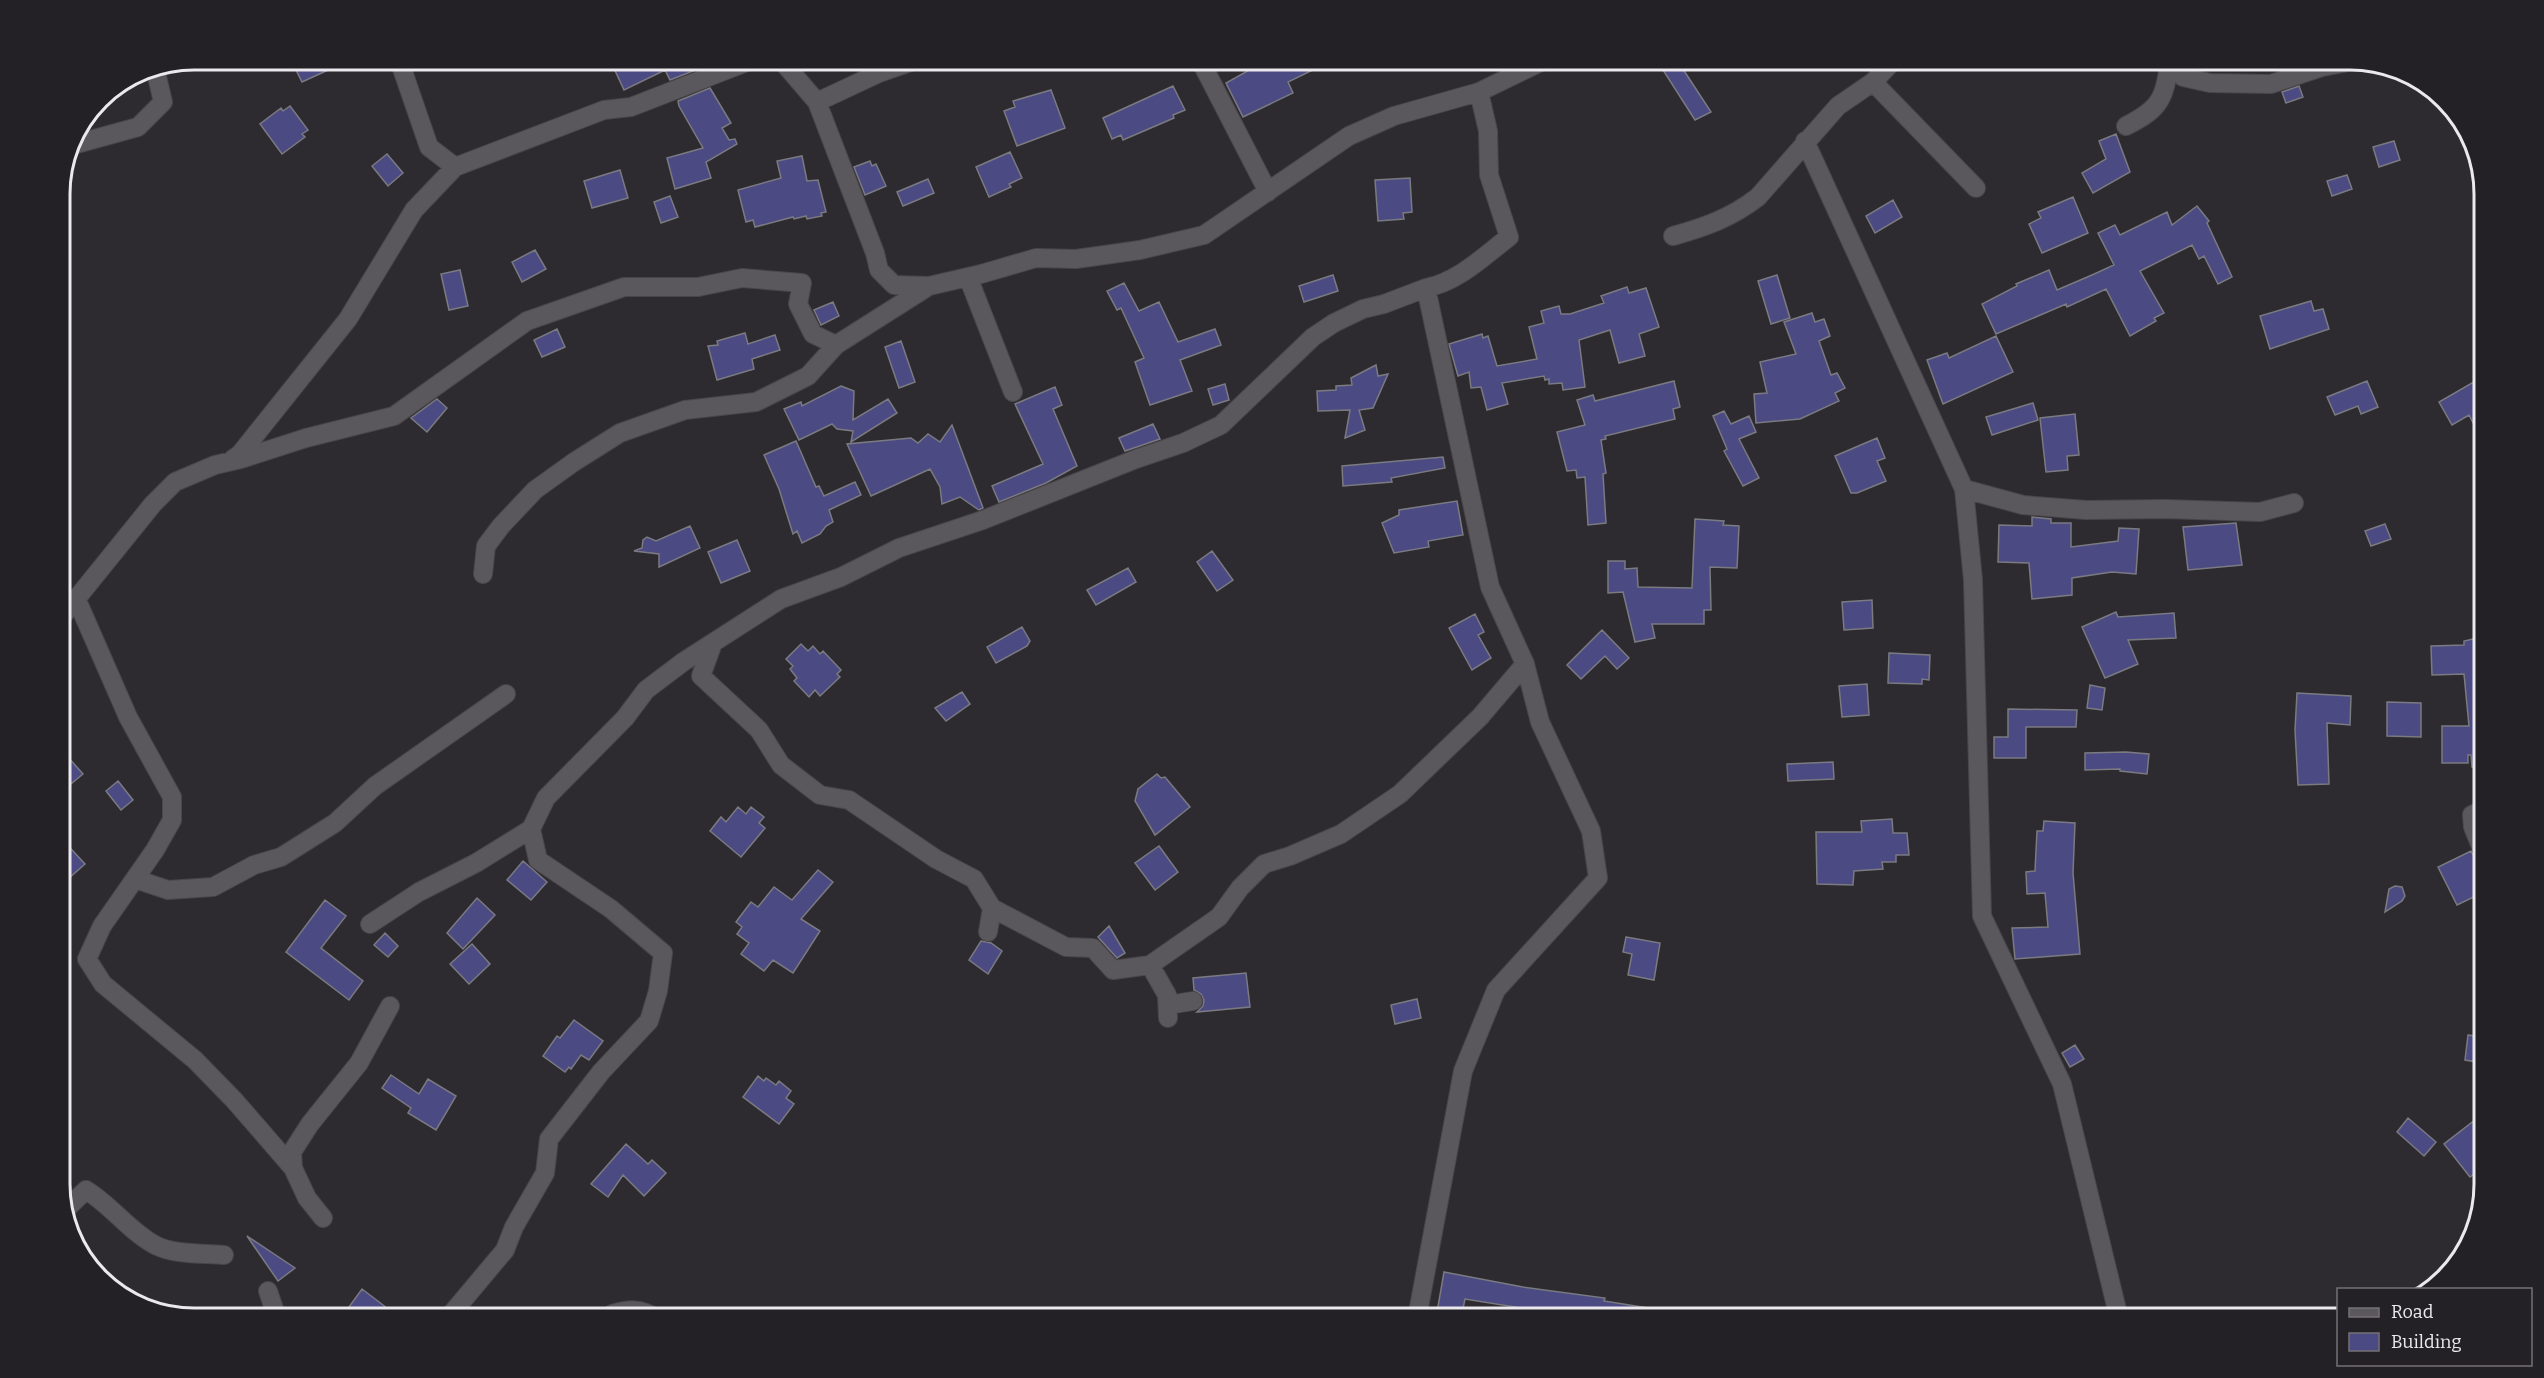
<svg xmlns="http://www.w3.org/2000/svg" width="2544" height="1378" font-family="Bitter,serif">
<style>
.building{fill:#4c4a83;stroke:#7a7a81;stroke-width:1.5}
.lines{fill:none;stroke-linecap:round;stroke-linejoin:round}
.street-casing{stroke:#49464b;stroke-width:20}
.street{stroke:#5b585d;stroke-width:18}
.rim{fill:none;stroke:#ebe9ed;stroke-width:3}
</style>
<rect width="100%" height="100%" fill="#2d2b30"/>
<!-- building -->
<path class="building" d="M 291,60 L 350,60 L 302,82 Z
M 620,60 L 721,60 L 670,80 L 665,70 L 624,90 L 612,64 Z
M 1267,60 L 1333,60 L 1288,82 L 1293,93 L 1243,117 L 1226,83 Z
M 1677,60 L 1711,112 L 1695,120 L 1663,70 Z
M 1173,86 L 1185,110 L 1173,115 L 1174,118 L 1123,140 L 1121,135 L 1112,139 L 1103,118 Z
M 2299,86 L 2303,97 L 2286,103 L 2282,92 Z
M 710,88 L 731,123 L 722,128 L 729,140 L 735,139 L 737,144 L 706,162 L 711,178 L 675,189 L 667,158 L 703,148 L 679,106 L 678,101 Z
M 1051,90 L 1065,128 L 1017,146 L 1004,111 L 1015,107 L 1013,101 Z
M 290,106 L 308,130 L 302,134 L 305,137 L 282,154 L 260,124 L 281,108 L 283,111 Z
M 2116,134 L 2130,172 L 2093,193 L 2082,173 L 2106,159 L 2099,141 Z
M 2394,141 L 2400,160 L 2379,167 L 2373,147 Z
M 1010,152 L 1022,178 L 1009,184 L 1011,187 L 989,197 L 976,167 Z
M 387,154 L 403,173 L 388,186 L 372,166 Z
M 802,156 L 807,181 L 818,180 L 826,212 L 821,213 L 822,216 L 807,219 L 806,216 L 794,219 L 793,217 L 755,227 L 753,220 L 746,222 L 738,190 L 781,178 L 777,161 Z
M 870,161 L 872,166 L 876,164 L 886,186 L 865,195 L 854,167 Z
M 620,170 L 628,198 L 592,208 L 584,181 Z
M 2347,175 L 2352,189 L 2332,196 L 2327,181 Z
M 1410,178 L 1412,212 L 1403,213 L 1404,219 L 1378,221 L 1375,180 Z
M 928,179 L 934,193 L 903,206 L 897,192 Z
M 670,196 L 678,217 L 661,223 L 654,202 Z
M 2073,197 L 2088,233 L 2042,253 L 2029,224 L 2041,218 L 2038,212 Z
M 1893,200 L 1902,217 L 1875,233 L 1866,216 Z
M 2197,206 L 2209,221 L 2207,223 L 2232,277 L 2218,284 L 2204,256 L 2199,259 L 2192,245 L 2140,271 L 2164,313 L 2154,318 L 2156,321 L 2130,336 L 2106,289 L 2067,307 L 2066,304 L 1996,334 L 1982,304 L 2017,286 L 2016,284 L 2049,270 L 2057,290 L 2092,275 L 2114,265 L 2098,233 L 2115,225 L 2120,235 L 2167,212 L 2172,225 Z
M 535,250 L 546,269 L 522,282 L 512,262 Z
M 460,270 L 468,306 L 449,310 L 441,274 Z
M 1333,275 L 1338,291 L 1304,302 L 1299,286 Z
M 1777,275 L 1790,318 L 1771,324 L 1758,281 Z
M 1124,283 L 1139,311 L 1159,302 L 1178,342 L 1215,329 L 1221,345 L 1180,360 L 1192,391 L 1150,405 L 1135,362 L 1144,358 L 1121,308 L 1117,310 L 1107,291 Z
M 1627,287 L 1629,293 L 1646,288 L 1659,327 L 1639,334 L 1645,356 L 1619,363 L 1610,330 L 1579,340 L 1585,387 L 1563,390 L 1562,383 L 1549,384 L 1549,379 L 1545,380 L 1544,376 L 1502,383 L 1508,404 L 1487,410 L 1481,387 L 1471,388 L 1469,372 L 1458,376 L 1449,344 L 1482,334 L 1483,338 L 1488,336 L 1497,366 L 1537,359 L 1529,327 L 1544,323 L 1541,311 L 1559,306 L 1561,314 L 1570,314 L 1604,303 L 1601,296 Z
M 2311,301 L 2314,311 L 2323,309 L 2329,329 L 2270,349 L 2260,316 Z
M 833,302 L 839,316 L 821,325 L 814,310 Z
M 1812,313 L 1815,322 L 1824,319 L 1830,336 L 1819,341 L 1831,375 L 1837,373 L 1845,388 L 1835,393 L 1839,401 L 1800,419 L 1756,423 L 1754,394 L 1767,393 L 1760,362 L 1796,354 L 1784,322 Z
M 557,329 L 565,347 L 542,357 L 534,340 Z
M 745,333 L 748,344 L 775,335 L 780,350 L 752,359 L 754,369 L 717,380 L 708,346 L 718,345 L 717,341 Z
M 1996,336 L 2013,372 L 1943,404 L 1927,360 L 1947,353 L 1949,358 Z
M 901,341 L 915,382 L 899,388 L 885,347 Z
M 1376,365 L 1378,376 L 1388,374 L 1373,408 L 1359,410 L 1365,430 L 1345,438 L 1350,410 L 1318,411 L 1317,391 L 1336,390 L 1336,386 L 1352,385 L 1351,378 Z
M 2484,376 L 2484,444 L 2469,415 L 2452,425 L 2439,402 Z
M 1674,381 L 1680,407 L 1673,409 L 1675,419 L 1605,436 L 1606,439 L 1601,440 L 1606,473 L 1603,474 L 1606,523 L 1588,525 L 1585,477 L 1577,478 L 1576,470 L 1567,471 L 1557,432 L 1585,425 L 1577,400 L 1593,395 L 1595,401 Z
M 2367,381 L 2378,407 L 2361,414 L 2358,406 L 2335,415 L 2327,397 Z
M 1225,384 L 1229,400 L 1213,405 L 1208,389 Z
M 841,386 L 854,391 L 853,420 L 888,399 L 897,413 L 851,442 L 853,431 L 837,429 L 832,424 L 799,440 L 784,409 L 801,402 L 802,406 Z
M 1055,387 L 1062,405 L 1053,409 L 1077,466 L 1046,483 L 999,502 L 992,486 L 1043,464 L 1015,404 Z
M 437,399 L 447,408 L 427,432 L 411,418 Z
M 2033,403 L 2038,420 L 1992,435 L 1986,417 Z
M 1724,411 L 1731,424 L 1749,416 L 1756,432 L 1739,439 L 1759,478 L 1743,486 L 1724,451 L 1727,449 L 1713,416 Z
M 2075,414 L 2079,455 L 2067,456 L 2068,470 L 2046,472 L 2040,418 Z
M 1153,424 L 1160,439 L 1125,451 L 1119,438 Z
M 952,425 L 983,508 L 979,510 L 960,497 L 942,504 L 940,487 L 930,469 L 871,496 L 847,444 L 911,438 L 918,443 L 928,434 L 940,442 Z
M 1877,438 L 1885,458 L 1877,461 L 1886,481 L 1857,493 L 1851,493 L 1835,456 Z
M 796,441 L 816,487 L 819,486 L 824,496 L 855,482 L 861,495 L 829,510 L 833,522 L 826,526 L 820,534 L 802,543 L 797,531 L 793,534 L 779,489 L 764,455 Z
M 1443,457 L 1445,468 L 1391,478 L 1392,482 L 1343,486 L 1342,466 Z
M 1457,501 L 1463,535 L 1428,541 L 1429,547 L 1394,553 L 1382,523 L 1399,515 L 1399,510 Z
M 2032,517 L 2051,519 L 2051,523 L 2071,523 L 2071,547 L 2118,541 L 2119,528 L 2139,529 L 2136,574 L 2112,572 L 2072,578 L 2072,595 L 2032,599 L 2029,563 L 1998,562 L 1999,525 L 2032,526 Z
M 1695,519 L 1724,521 L 1723,525 L 1739,526 L 1737,568 L 1710,567 L 1711,610 L 1704,610 L 1704,624 L 1652,624 L 1655,638 L 1635,642 L 1623,592 L 1608,593 L 1608,561 L 1625,561 L 1625,569 L 1637,568 L 1638,587 L 1692,588 Z
M 2236,523 L 2242,565 L 2188,570 L 2183,527 Z
M 2385,524 L 2391,539 L 2371,546 L 2365,531 Z
M 690,526 L 700,548 L 659,567 L 659,554 L 634,551 L 642,548 L 643,540 L 647,537 L 656,541 Z
M 737,540 L 750,571 L 721,583 L 708,552 Z
M 1212,551 L 1233,580 L 1217,591 L 1197,562 Z
M 1128,568 L 1136,582 L 1096,605 L 1087,590 Z
M 1872,600 L 1873,628 L 1844,630 L 1842,602 Z
M 2116,612 L 2118,617 L 2174,613 L 2176,638 L 2128,640 L 2138,664 L 2105,678 L 2082,627 Z
M 1475,614 L 1484,632 L 1478,635 L 1491,658 L 1472,670 L 1449,628 Z
M 1022,627 L 1030,641 L 1027,646 L 996,663 L 987,647 Z
M 1602,630 L 1629,658 L 1617,669 L 1605,656 L 1581,679 L 1567,665 Z
M 2482,637 L 2484,767 L 2472,767 L 2471,755 L 2468,755 L 2468,763 L 2442,763 L 2442,726 L 2469,726 L 2464,674 L 2432,675 L 2431,646 L 2464,645 L 2464,641 Z
M 801,644 L 808,651 L 813,646 L 820,654 L 823,651 L 841,670 L 837,674 L 840,677 L 820,696 L 815,690 L 809,697 L 794,681 L 797,678 L 790,669 L 793,666 L 786,659 Z
M 1889,653 L 1930,655 L 1929,680 L 1922,679 L 1922,684 L 1888,683 Z
M 1867,684 L 1869,715 L 1842,717 L 1839,686 Z
M 2090,685 L 2105,688 L 2102,710 L 2087,708 Z
M 962,692 L 970,704 L 946,721 L 935,708 Z
M 2297,693 L 2351,696 L 2350,725 L 2327,723 L 2329,784 L 2298,785 L 2295,730 Z
M 2387,702 L 2421,703 L 2421,737 L 2387,736 Z
M 2008,709 L 2077,710 L 2076,727 L 2026,727 L 2026,758 L 1994,758 L 1994,737 L 2008,737 Z
M 60,748 L 83,774 L 60,793 Z
M 2126,752 L 2149,754 L 2147,774 L 2120,771 L 2120,769 L 2085,770 L 2085,753 Z
M 1833,762 L 1834,779 L 1788,781 L 1787,764 Z
M 1157,774 L 1161,778 L 1165,777 L 1190,807 L 1155,835 L 1135,801 L 1138,789 Z
M 118,781 L 133,800 L 121,810 L 106,791 Z
M 738,807 L 746,814 L 751,807 L 764,817 L 759,823 L 765,828 L 741,857 L 710,831 L 721,817 L 726,822 Z
M 1892,819 L 1893,833 L 1907,833 L 1909,855 L 1896,855 L 1896,862 L 1882,862 L 1883,869 L 1854,871 L 1853,885 L 1817,884 L 1816,832 L 1862,832 L 1861,821 Z
M 2044,821 L 2075,823 L 2073,873 L 2080,954 L 2015,959 L 2012,928 L 2048,927 L 2045,893 L 2027,894 L 2026,872 L 2035,871 L 2037,831 L 2043,831 Z
M 60,837 L 85,864 L 60,886 Z
M 1159,846 L 1178,872 L 1155,890 L 1135,863 Z
M 2471,851 L 2477,862 L 2484,865 L 2484,892 L 2457,905 L 2438,867 Z
M 523,861 L 547,882 L 531,900 L 507,880 Z
M 818,870 L 833,882 L 801,919 L 820,931 L 793,973 L 773,960 L 764,971 L 741,954 L 749,943 L 737,934 L 742,927 L 736,922 L 751,902 L 758,907 L 774,887 L 792,900 Z
M 2395,886 L 2402,887 L 2405,896 L 2402,901 L 2385,912 L 2389,889 Z
M 477,898 L 495,915 L 463,949 L 447,933 Z
M 325,900 L 346,916 L 321,948 L 363,981 L 349,1000 L 286,952 Z
M 1109,926 L 1125,953 L 1117,958 L 1098,937 Z
M 385,933 L 398,946 L 388,957 L 374,945 Z
M 1626,937 L 1660,943 L 1654,980 L 1628,975 L 1632,954 L 1623,952 Z
M 981,941 L 991,943 L 1002,951 L 988,974 L 969,960 Z
M 472,944 L 490,964 L 469,984 L 450,964 Z
M 1246,973 L 1250,1007 L 1197,1012 L 1203,1006 L 1204,1000 L 1201,994 L 1194,990 L 1193,978 Z
M 1417,999 L 1421,1018 L 1395,1024 L 1391,1005 Z
M 574,1020 L 603,1041 L 589,1060 L 581,1055 L 571,1069 L 569,1067 L 565,1072 L 543,1056 L 557,1036 L 560,1038 Z
M 2468,1035 L 2484,1037 L 2484,1063 L 2465,1060 Z
M 2075,1045 L 2084,1059 L 2070,1067 L 2062,1053 Z
M 391,1075 L 419,1094 L 428,1079 L 456,1096 L 436,1130 L 408,1113 L 411,1108 L 382,1088 Z
M 758,1076 L 764,1081 L 766,1078 L 776,1085 L 779,1081 L 791,1091 L 786,1098 L 794,1104 L 779,1124 L 743,1097 Z
M 2484,1113 L 2484,1167 L 2470,1177 L 2444,1144 Z
M 2408,1118 L 2436,1142 L 2424,1156 L 2397,1132 Z
M 626,1144 L 648,1164 L 652,1160 L 666,1173 L 644,1196 L 623,1175 L 608,1197 L 591,1184 Z
M 247,1236 L 295,1268 L 278,1281 Z
M 1444,1272 L 1523,1287 L 1605,1298 L 1604,1301 L 1654,1309 L 1653,1318 L 1585,1318 L 1465,1299 L 1461,1318 L 1436,1318 Z
M 362,1289 L 400,1318 L 341,1318 Z"/>
<g class="lines">
<!-- street casing -->
<g class="street-casing">
<path id="street" d="M 399,60 L 429,147 L 455,167
M 781,60 L 817,102 L 875,253 L 879,270 L 894,285 L 929,286
M 1200,60 L 1268,192
M 2172,60 L 2183,77 L 2210,83 L 2271,84 L 2322,67 L 2354,61
M 1873,82 L 1976,188
M 817,102 L 879,73 L 916,60
M 2126,126 C 2162,108 2164,98 2170,60
M 1805,141 L 1964,489 L 1973,580 L 1982,916 L 2062,1084 L 2119,1318
M 69,146 L 138,127 L 163,102 L 155,68
M 1673,236 C 1705,227 1731,218 1758,197 L 1838,106 L 1873,82 L 1894,60
M 968,277 L 1013,392
M 233,459 L 240,454 L 348,319 L 414,210 L 455,167 L 604,110 L 631,107 L 752,60
M 1964,489 L 2023,505 L 2086,510 L 2165,509 L 2260,512 L 2294,503
M 483,574 L 486,546 L 501,526 L 535,490 L 574,462 L 620,433 L 685,410 L 756,402 L 808,376 L 836,345
M 76,598 L 128,717 L 172,797 L 172,820 L 155,850 L 102,926 L 87,959 L 103,984 L 195,1060 L 234,1100 L 293,1168
M 60,619 L 153,504 L 175,482 L 215,465 L 241,459 L 306,438 L 394,416 L 527,321 L 624,287 L 698,287 L 742,278 L 802,283 L 798,304 L 813,334 L 836,345 L 929,286 L 981,274 L 1036,258 L 1076,259 L 1140,250 L 1204,235 L 1349,136 L 1394,116 L 1479,92
M 713,643 L 701,676 L 759,730 L 781,765 L 820,795 L 849,800 L 936,859 L 974,879 L 992,908 L 988,932
M 2484,809 L 2472,815 L 2473,827 L 2484,854
M 135,879 L 168,890 L 213,887 L 254,865 L 281,857 L 335,823 L 375,786 L 506,694
M 992,908 L 1066,947 L 1093,948 L 1113,970 L 1150,965 L 1219,917 L 1240,888 L 1264,864 L 1290,856 L 1341,834 L 1400,794 L 1480,717 L 1525,664
M 370,924 L 419,892 L 476,863 L 531,829 L 546,798 L 625,718 L 646,690 L 683,662 L 781,599 L 841,577 L 899,548 L 983,520 L 1136,459 L 1183,443 L 1221,425 L 1313,337 L 1334,323 L 1363,309 L 1384,304 L 1426,288
M 1150,965 L 1167,995 L 1168,1018
M 1168,1005 L 1193,1001
M 66,1209 L 86,1190 C 111,1205 129,1231 155,1245 C 174,1255 203,1253 224,1255
M 323,1218 L 307,1198 L 293,1168 L 292,1152 L 310,1124 L 359,1063 L 390,1006
M 268,1291 L 277,1318
M 612,1314 C 629,1309 641,1308 656,1318
M 448,1318 L 505,1250 L 514,1227 L 545,1173 L 549,1139 L 601,1072 L 649,1021 L 658,991 L 663,953 L 611,909 L 538,860 L 531,829
M 1417,1318 L 1463,1071 L 1496,990 L 1598,878 L 1591,831 L 1540,722 L 1525,664 L 1490,587 L 1426,288 C 1458,282 1484,256 1509,237 L 1489,175 L 1488,131 L 1479,92 L 1545,60"/>
</g>
<!-- street -->
<use href="#street" class="street"/>
</g>
<!-- crop -->
<path d="M0 0H2544V1378H0ZM194 70H2350A124 124 0 0 1 2474 194V1184A124 124 0 0 1 2350 1308H194A124 124 0 0 1 70 1184V194A124 124 0 0 1 194 70Z" fill="#242126" fill-rule="evenodd"/>
<path class="rim" d="M194 70H2350A124 124 0 0 1 2474 194V1184A124 124 0 0 1 2350 1308H194A124 124 0 0 1 70 1184V194A124 124 0 0 1 194 70Z"/>
<!-- legend -->
<rect x="2337" y="1288" width="195" height="78" fill="#242126" stroke="#747176" stroke-width="1.5"/>
<rect x="2349" y="1308" width="30" height="9" fill="#5b585d" stroke="#747176" stroke-width="1.5"/>
<text x="2391" y="1318" font-size="18" fill="#ebe9ed">Road</text>
<rect x="2349" y="1333" width="30" height="18" fill="#4c4a83" stroke="#747176" stroke-width="1.5"/>
<text x="2391" y="1348" font-size="18" fill="#ebe9ed">Building</text>
</svg>
